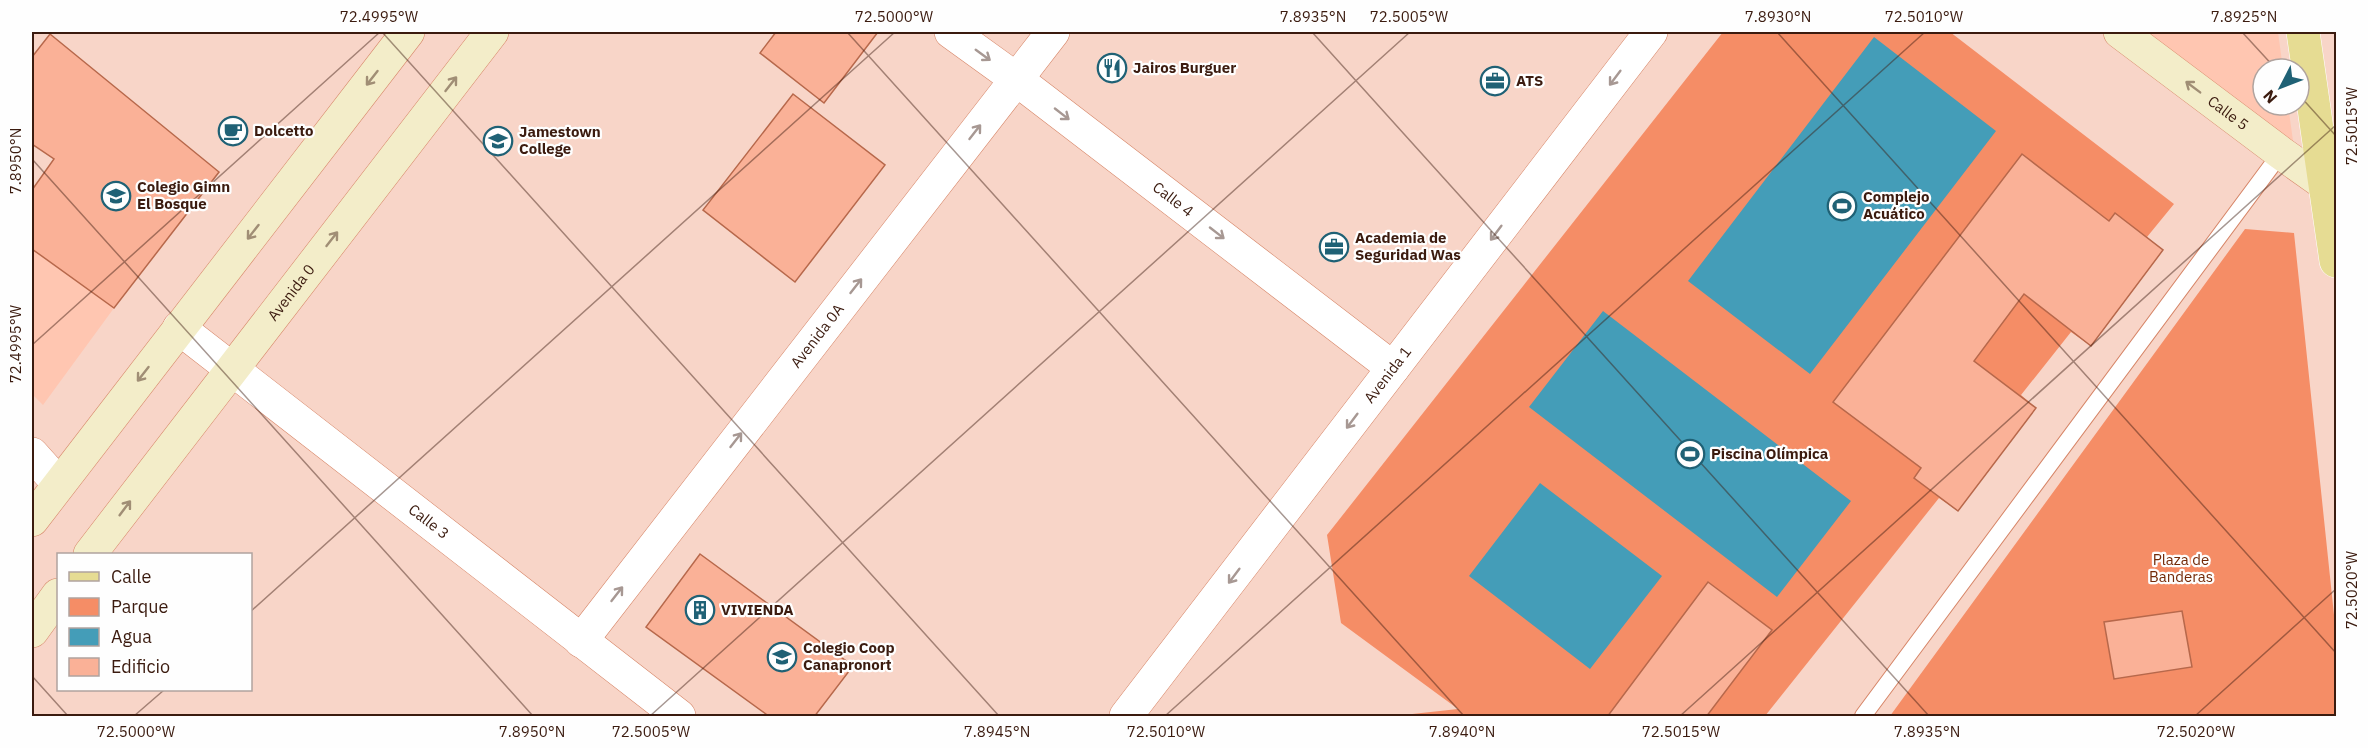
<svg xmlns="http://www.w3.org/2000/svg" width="2368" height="748" font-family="'IBM Plex Sans',sans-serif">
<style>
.built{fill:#ffc6b1}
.green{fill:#f58d66}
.water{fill:#449db8}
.building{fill:#fab197;stroke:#b7684b;stroke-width:1.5}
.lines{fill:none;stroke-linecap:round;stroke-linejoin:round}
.lane-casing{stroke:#d68567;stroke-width:18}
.street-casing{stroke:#d68567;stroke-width:34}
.secondary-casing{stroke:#d68567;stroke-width:34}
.primary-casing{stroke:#fff;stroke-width:34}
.lane{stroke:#fff;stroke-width:16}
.street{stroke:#fff;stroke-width:33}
.secondary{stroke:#f3edc9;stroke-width:33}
.primary{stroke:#e6dc93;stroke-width:33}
.oneway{stroke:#a79893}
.oneway2{stroke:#a08e75}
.ticks{fill:none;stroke:#3b1b0f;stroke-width:1.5;stroke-opacity:0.45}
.labels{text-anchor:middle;stroke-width:4.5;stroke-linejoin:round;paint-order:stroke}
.poi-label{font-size:15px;font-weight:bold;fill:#3b1b0f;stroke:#fefefe;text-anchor:start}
.street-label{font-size:15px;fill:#3b1b0f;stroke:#fefefe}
.park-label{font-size:15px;fill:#732a08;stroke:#fefefe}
.neatline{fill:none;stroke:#3b1b0f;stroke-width:2}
.ticks-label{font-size:15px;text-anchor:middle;fill:#3b1b0f}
</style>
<rect width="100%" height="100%" fill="#f8d5c8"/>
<!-- built -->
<path class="built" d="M 2146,32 L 2278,32 L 2283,69 L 2263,69 L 2263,105 L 2288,105 L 2294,148 Z
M 32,249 L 114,308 L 43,405 L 32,394 Z"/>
<!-- green -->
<path class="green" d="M 1723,32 L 1950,32 L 2174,204 L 2147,237 L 2163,250 L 2091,346 L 2071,332 L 2021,395 L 2036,408 L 1958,511 L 1939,498 L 1765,716 L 1394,716 L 1458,709 L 1341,623 L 1327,535 Z
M 2245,229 L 2294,233 L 2336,634 L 2336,716 L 1890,716 Z"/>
<!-- water -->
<path class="water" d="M 1874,37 L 1996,131 L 1810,374 L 1688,281 Z
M 1603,311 L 1851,501 L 1777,597 L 1529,407 Z
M 1540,483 L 1662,576 L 1590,669 L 1469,576 Z"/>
<!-- building -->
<path class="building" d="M 776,32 L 878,32 L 824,103 L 760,53 Z
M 50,34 L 219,172 L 114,308 L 32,249 L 32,190 L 54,159 L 32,144 L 32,57 Z
M 793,94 L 885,165 L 795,282 L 703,210 Z
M 2022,154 L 2109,221 L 2115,213 L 2163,250 L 2091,346 L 2024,294 L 1974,361 L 2036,408 L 1958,511 L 1914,478 L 1921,468 L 1833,402 Z
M 700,554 L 853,666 L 814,717 L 770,717 L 646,627 Z
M 1708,582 L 1772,630 L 1706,717 L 1607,717 Z
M 2182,611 L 2192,667 L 2114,679 L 2104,622 Z"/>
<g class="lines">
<!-- lane casing -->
<g class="lane-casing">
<path id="lane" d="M 1863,716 L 2281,153"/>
</g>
<!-- street casing -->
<g class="street-casing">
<g id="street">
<path id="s1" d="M 951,32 L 1016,79 L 1393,368"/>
<path id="s2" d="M 179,328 L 679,716"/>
<path d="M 32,454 L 58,483"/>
<path id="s3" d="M 581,641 L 1053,32"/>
<path id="s4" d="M 1126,716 L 1651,32"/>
</g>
</g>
<!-- secondary casing -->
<g class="secondary-casing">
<g id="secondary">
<path id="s5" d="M 2120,32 L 2281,153 L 2336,192"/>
<path d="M 32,520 L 408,32"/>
<path id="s6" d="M 90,554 L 492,32"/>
<path d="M 32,631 L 58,595"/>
</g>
</g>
<!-- primary casing -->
<g class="primary-casing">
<path id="primary" d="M 2303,32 L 2336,261"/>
</g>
<!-- lane -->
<use href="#lane" class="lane"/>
<!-- street -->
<use href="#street" class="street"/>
<!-- secondary -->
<use href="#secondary" class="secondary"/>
<!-- primary -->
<use href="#primary" class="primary"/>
</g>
<!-- one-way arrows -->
<defs><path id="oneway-shaft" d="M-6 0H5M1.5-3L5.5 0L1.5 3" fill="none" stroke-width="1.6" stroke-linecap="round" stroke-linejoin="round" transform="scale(1.5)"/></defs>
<g class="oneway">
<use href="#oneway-shaft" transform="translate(983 55) rotate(36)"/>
<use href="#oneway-shaft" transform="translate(1615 78) rotate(127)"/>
<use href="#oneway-shaft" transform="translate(1062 114) rotate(38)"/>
<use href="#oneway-shaft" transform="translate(975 132) rotate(-52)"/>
<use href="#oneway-shaft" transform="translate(1217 233) rotate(38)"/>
<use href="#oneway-shaft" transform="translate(1496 233) rotate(127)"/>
<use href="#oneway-shaft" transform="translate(856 286) rotate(-52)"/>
<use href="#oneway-shaft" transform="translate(1352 421) rotate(127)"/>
<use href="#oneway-shaft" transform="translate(736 440) rotate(-52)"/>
<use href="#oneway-shaft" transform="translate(1234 576) rotate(127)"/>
<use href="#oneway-shaft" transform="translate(617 594) rotate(-52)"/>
</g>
<g class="oneway2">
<use href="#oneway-shaft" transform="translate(372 78) rotate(128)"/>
<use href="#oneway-shaft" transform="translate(451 84) rotate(-52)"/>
<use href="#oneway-shaft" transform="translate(2193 87) rotate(-143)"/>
<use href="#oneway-shaft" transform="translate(253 232) rotate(128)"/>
<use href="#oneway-shaft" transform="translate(332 239) rotate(-52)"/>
<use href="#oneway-shaft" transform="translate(143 374) rotate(128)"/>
<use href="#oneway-shaft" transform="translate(125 508) rotate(-53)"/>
</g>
<!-- ticks -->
<path class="ticks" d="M 382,32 L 999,716M 847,32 L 1464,716M 1312,32 L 1929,716M 1777,32 L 2336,653M 2242,32 L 2276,69M 2299,95 L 2336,136M 32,159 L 533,716M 32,345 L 380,32M 250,612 L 895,32M 32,676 L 68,716M 134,716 L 164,690M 650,716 L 1410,32M 1165,716 L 1925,32M 1680,716 L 2336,125M 2195,716 L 2336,589"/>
<!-- icons -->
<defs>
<g id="restaurant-ring" transform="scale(1.5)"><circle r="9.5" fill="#fefefe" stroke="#1f6175" stroke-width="1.5"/><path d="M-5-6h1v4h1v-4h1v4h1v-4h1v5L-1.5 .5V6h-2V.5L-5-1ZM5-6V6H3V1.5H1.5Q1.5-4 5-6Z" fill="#1f6175"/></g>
<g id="office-ring" transform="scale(1.5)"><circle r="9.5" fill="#fefefe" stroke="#1f6175" stroke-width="1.5"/><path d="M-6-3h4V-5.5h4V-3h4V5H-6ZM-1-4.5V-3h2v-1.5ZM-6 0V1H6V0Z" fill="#1f6175"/></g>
<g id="cafe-ring" transform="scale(1.5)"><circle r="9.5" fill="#fefefe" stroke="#1f6175" stroke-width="1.5"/><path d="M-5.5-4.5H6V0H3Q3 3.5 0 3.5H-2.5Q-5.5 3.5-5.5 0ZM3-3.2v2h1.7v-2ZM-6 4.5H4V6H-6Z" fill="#1f6175"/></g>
<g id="university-ring" transform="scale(1.5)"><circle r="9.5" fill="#fefefe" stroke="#1f6175" stroke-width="1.5"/><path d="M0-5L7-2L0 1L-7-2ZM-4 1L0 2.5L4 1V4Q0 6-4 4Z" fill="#1f6175"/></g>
<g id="school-ring" transform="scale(1.5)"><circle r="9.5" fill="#fefefe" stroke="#1f6175" stroke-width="1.5"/><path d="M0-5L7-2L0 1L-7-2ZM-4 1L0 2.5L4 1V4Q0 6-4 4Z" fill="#1f6175"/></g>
<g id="stadium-ring" transform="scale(1.5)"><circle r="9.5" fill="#fefefe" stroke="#1f6175" stroke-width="1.5"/><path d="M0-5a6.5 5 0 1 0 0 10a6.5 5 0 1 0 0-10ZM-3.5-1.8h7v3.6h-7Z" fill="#1f6175"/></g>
<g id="building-ring" transform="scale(1.5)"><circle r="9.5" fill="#fefefe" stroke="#1f6175" stroke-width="1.5"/><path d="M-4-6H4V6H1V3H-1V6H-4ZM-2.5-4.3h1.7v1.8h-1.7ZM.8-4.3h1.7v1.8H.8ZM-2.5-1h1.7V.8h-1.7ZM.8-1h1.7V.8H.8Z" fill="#1f6175"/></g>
</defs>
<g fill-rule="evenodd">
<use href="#restaurant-ring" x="1112" y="68"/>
<use href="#office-ring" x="1495" y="81"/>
<use href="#cafe-ring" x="233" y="131"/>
<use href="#university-ring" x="498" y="141"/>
<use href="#school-ring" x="116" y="196"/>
<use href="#stadium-ring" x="1842" y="206"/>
<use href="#office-ring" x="1334" y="247"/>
<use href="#stadium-ring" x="1690" y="454"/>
<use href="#building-ring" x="700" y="610"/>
<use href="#school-ring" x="782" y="657"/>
</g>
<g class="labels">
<!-- poi labels -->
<g class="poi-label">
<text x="1133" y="73">Jairos Burguer</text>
<text x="1516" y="86">ATS</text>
<text x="254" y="136">Dolcetto</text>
<text x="519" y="137">Jamestown<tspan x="519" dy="17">College</tspan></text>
<text x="137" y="192">Colegio Gimn<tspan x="137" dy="17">El Bosque</tspan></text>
<text x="1863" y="202">Complejo<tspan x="1863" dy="17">Acuático</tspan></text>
<text x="1355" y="243">Academia de<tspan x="1355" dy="17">Seguridad Was</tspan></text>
<text x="1711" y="459">Piscina Olímpica</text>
<text x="721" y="615">VIVIENDA</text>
<text x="803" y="653">Colegio Coop<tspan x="803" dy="17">Canapronort</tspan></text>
</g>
<!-- street labels -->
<g class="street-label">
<text dy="5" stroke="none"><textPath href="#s5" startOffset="135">Calle 5</textPath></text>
<text dy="5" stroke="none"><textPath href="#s1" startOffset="278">Calle 4</textPath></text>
<text dy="5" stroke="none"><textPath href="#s6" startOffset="330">Avenida 0</textPath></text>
<text dy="5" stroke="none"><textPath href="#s3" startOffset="386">Avenida 0A</textPath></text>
<text dy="5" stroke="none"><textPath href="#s4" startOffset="430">Avenida 1</textPath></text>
<text dy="5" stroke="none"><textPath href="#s2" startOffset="316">Calle 3</textPath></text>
</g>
<!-- park labels -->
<g class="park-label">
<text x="2181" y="565">Plaza de<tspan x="2181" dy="17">Banderas</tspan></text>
</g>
</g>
<!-- border -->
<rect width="2368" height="748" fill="none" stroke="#fefefe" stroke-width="66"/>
<!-- legend -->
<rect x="57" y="553" width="195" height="138" fill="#fefefe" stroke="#b0a39e" stroke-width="1.5"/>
<rect x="69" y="572" width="30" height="9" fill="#e6dc93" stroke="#b0a39e" stroke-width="1.5"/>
<text x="111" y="583" font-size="18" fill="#3b1b0f">Calle</text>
<rect x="69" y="598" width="30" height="18" fill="#f58d66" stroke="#b0a39e" stroke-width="1.5"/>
<text x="111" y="613" font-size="18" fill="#3b1b0f">Parque</text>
<rect x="69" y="628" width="30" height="18" fill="#449db8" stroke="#b0a39e" stroke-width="1.5"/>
<text x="111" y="643" font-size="18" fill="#3b1b0f">Agua</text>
<rect x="69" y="658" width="30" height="18" fill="#fab197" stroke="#b0a39e" stroke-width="1.5"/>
<text x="111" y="673" font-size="18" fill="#3b1b0f">Edificio</text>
<!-- north arrow -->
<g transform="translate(2281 87) rotate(228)"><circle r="28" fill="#fefefe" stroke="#b0a39e" stroke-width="1.5"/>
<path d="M0-4.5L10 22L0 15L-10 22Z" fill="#1f6175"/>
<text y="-9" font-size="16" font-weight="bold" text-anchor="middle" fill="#3b1b0f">N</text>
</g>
<rect x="33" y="33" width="2302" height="682" class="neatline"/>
<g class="ticks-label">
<text x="379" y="22">72.4995°W</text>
<text x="894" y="22">72.5000°W</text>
<text x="1313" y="22">7.8935°N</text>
<text x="1409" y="22">72.5005°W</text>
<text x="1778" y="22">7.8930°N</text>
<text x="1924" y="22">72.5010°W</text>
<text x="2244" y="22">7.8925°N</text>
<text transform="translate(2352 126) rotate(-90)" y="5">72.5015°W</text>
<text transform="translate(16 161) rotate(-90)" y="5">7.8950°N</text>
<text transform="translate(16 344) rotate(-90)" y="5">72.4995°W</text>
<text transform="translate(2352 590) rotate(-90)" y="5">72.5020°W</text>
<text x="136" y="737">72.5000°W</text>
<text x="532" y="737">7.8950°N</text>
<text x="651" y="737">72.5005°W</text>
<text x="997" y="737">7.8945°N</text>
<text x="1166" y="737">72.5010°W</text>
<text x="1462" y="737">7.8940°N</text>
<text x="1681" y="737">72.5015°W</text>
<text x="1927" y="737">7.8935°N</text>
<text x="2196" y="737">72.5020°W</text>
</g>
</svg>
